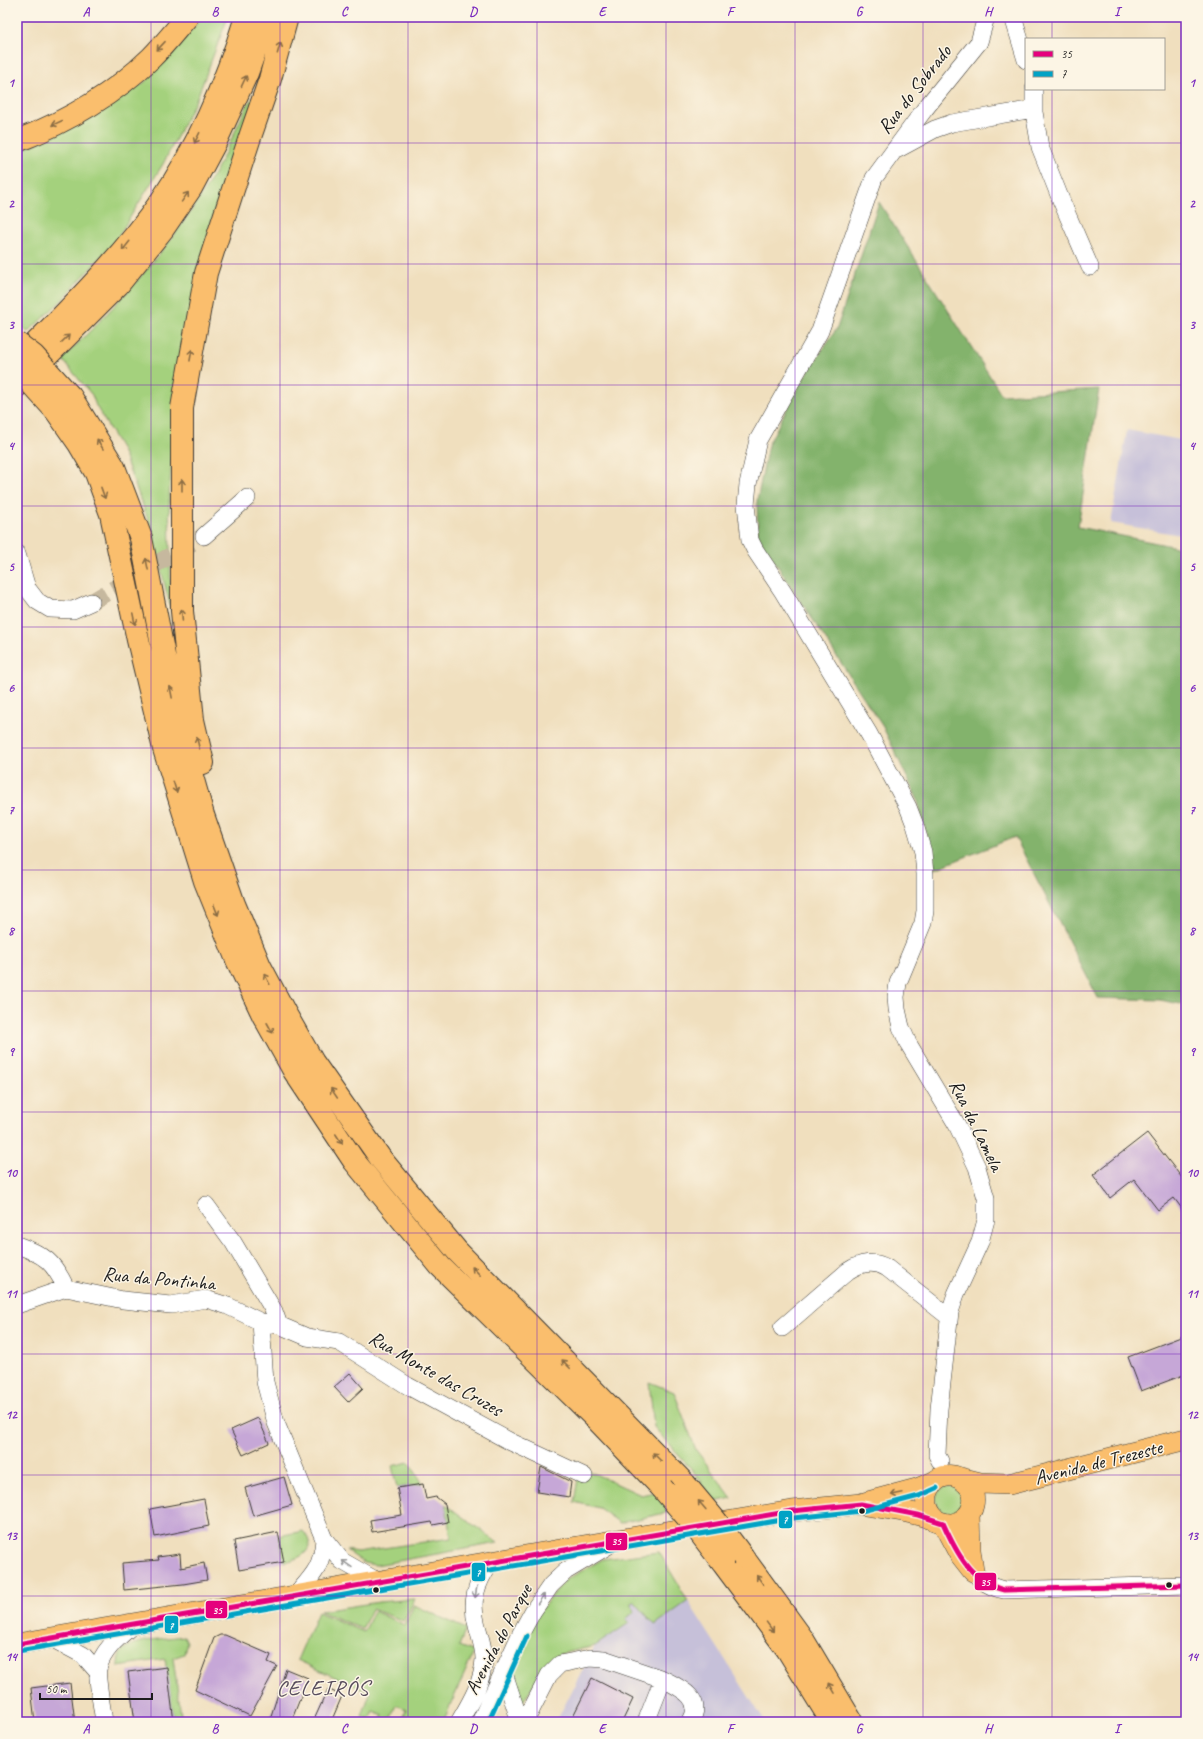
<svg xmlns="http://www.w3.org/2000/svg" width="1203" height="1739" font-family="Caveat,sans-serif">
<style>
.industrial{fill:#c6c0d9}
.green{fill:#a4d17d;stroke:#60764c}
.forest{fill:#83b36c;stroke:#506844}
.building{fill:#c6a7d7}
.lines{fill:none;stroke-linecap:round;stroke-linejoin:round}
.minor-tunnel{stroke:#c6b89e;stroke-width:17;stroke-dasharray:17 8;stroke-linecap:butt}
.minor-casing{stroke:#3c3934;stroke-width:18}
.major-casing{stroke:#3c3934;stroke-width:22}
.highway-casing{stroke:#3c3934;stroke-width:24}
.minor{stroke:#fff;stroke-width:17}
.major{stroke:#fabe6d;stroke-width:21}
.highway{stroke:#fabe6d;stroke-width:22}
.highway-bridge-casing{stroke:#3c3934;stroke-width:24;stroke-linecap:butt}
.highway-bridge{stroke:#fabe6d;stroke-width:22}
.bus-1-casing{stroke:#fcf5e5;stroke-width:8}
.bus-2-casing{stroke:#fcf5e5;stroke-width:8}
.bus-1{stroke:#e5007d;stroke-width:5}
.bus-2{stroke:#01a2c5;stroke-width:5}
.oneway{stroke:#8b6d44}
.oneway2{stroke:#999}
.grid{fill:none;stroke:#7b2cbf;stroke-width:1;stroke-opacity:0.55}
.bus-dot{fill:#1c1c1c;stroke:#fcf5e5;stroke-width:1.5}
.labels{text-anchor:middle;stroke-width:3;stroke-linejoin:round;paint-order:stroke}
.street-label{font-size:20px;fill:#1c1c1c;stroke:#fcf5e5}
.quarter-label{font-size:22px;letter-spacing:1px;fill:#584d5d;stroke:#fcf5e5}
.line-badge{stroke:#fcf5e5;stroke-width:1.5}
.badge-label{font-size:11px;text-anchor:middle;font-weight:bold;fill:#fff}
.neatline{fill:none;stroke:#7b2cbf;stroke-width:1.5}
.grid-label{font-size:13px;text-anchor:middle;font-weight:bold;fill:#7b2cbf}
</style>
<rect width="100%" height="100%" fill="#fcf5e5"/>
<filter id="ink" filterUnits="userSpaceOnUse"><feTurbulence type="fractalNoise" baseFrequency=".025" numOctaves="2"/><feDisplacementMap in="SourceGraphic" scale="8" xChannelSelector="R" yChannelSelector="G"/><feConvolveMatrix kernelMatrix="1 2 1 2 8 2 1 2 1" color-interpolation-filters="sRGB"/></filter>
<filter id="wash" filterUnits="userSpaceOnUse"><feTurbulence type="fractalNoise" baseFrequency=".012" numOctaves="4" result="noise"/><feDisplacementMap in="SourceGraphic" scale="16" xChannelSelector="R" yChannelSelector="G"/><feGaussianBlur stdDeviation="0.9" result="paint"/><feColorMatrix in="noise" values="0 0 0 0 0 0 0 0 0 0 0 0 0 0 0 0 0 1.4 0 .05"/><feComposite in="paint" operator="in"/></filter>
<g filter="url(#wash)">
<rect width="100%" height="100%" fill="#f0dfbe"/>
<!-- industrial -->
<path class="industrial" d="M 1127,430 L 1186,441 L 1186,536 L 1111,523 Z
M 634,1601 L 655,1625 L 688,1601 L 765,1722 L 556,1722 L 595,1646 L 629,1623 L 626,1619 L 630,1604 Z"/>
<!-- green -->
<path class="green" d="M 200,17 L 228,17 L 197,98 L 163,164 L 116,240 L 62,300 L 28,332 L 17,324 L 17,152 L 59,133 L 114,102 L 145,82 L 196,24 Z
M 255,97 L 216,206 L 199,271 L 172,454 L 169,498 L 171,610 L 150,525 L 122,450 L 96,406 L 92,395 L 62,359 C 118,304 170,249 210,181 C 225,156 236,128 249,102 Z
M 649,1382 L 674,1392 L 696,1450 L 732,1498 L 620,1523 L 599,1508 L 574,1502 L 580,1467 L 641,1495 L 702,1482 L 654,1427 Z
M 409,1462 L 423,1484 L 397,1488 L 392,1466 Z
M936 1500a14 14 0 1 1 28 0a14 14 0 1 1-28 0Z
M 445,1504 L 498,1543 L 376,1565 L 364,1563 L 346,1550 L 357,1552 L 451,1538 Z
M 303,1531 C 319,1549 301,1559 284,1562 L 279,1536 Z
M 659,1552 L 688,1601 L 655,1625 L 634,1601 L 630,1604 L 635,1611 L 626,1619 L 629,1623 L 595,1646 L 560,1654 L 545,1666 L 522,1703 L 511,1672 L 536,1616 L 564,1581 L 603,1559 Z
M 415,1599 L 404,1621 L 372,1609 L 362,1629 L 320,1611 L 379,1602 Z
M 414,1605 L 466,1629 L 459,1646 L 474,1652 L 443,1722 L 401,1722 L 406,1709 L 396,1705 L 389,1722 L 380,1722 L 383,1715 L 373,1711 L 369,1719 L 362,1716 L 370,1693 L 297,1660 L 318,1612 L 364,1632 L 374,1611 L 405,1625 Z
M 184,1636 L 187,1642 L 184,1654 L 173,1658 L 182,1722 L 174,1722 L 165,1659 L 118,1666 C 118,1660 119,1656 122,1651 C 131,1640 170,1638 184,1636 Z"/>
<!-- forest -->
<path class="forest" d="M 879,202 L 1002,395 L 1099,389 L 1078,527 L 1186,549 L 1186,1005 L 1160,1000 L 1098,998 L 1015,837 L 935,869 L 917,798 L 883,727 L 758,536 L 757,501 L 768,445 L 801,382 L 837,328 Z"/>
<g id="blocks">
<!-- building -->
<path class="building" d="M 1147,1133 L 1186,1183 L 1186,1214 L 1174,1198 L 1158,1210 L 1134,1179 L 1110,1198 L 1093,1175 Z
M 1186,1335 L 1186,1374 L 1141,1391 L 1128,1357 Z
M 350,1373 L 363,1388 L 348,1402 L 334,1387 Z
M 258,1418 L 269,1443 L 243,1455 L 231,1430 Z
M 541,1467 L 571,1482 L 569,1497 L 537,1492 Z
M 284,1477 L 292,1505 L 253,1516 L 245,1488 Z
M 423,1484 L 426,1499 L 436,1497 L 445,1504 L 448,1522 L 433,1525 L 432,1522 L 372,1532 L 370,1520 L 402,1515 L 397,1488 Z
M 204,1499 L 209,1526 L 155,1537 L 150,1509 Z
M 278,1532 L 284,1562 L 239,1570 L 234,1541 Z
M 180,1554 L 181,1568 L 204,1563 L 207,1580 L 183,1584 L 124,1590 L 122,1563 L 159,1560 L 158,1557 Z
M 220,1635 L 225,1635 L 271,1655 L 268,1662 L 277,1666 L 250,1716 L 195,1690 L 214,1638 Z
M 167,1667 L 174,1722 L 135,1722 L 128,1672 Z
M 286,1669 L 308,1678 L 291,1722 L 269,1722 Z
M 592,1678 L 633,1699 L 622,1722 L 570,1722 Z
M 70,1683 L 75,1722 L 35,1722 L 31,1688 Z
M 328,1689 L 342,1696 L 331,1722 L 313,1722 Z"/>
</g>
</g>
<g filter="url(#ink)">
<use href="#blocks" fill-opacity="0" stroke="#3c3934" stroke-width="1"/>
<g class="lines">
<!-- minor-tunnel -->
<path class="minor-tunnel" d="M 91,602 L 204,536"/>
<!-- minor casing -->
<g class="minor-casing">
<path id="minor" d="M 1013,17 L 1026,60
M 1034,89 L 1034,112 L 1040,147 L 1061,200 L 1090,267
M 898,149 L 935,129 L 952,123 L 1034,109
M 204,536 L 247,498
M 17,554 L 27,588 L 37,601 L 50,609 L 73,610 L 91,602
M 206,1205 L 233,1242 L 274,1311 L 279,1325
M 17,1245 C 45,1255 53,1261 66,1288
M 17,1305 L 66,1288 L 123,1300 L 171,1305 L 206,1299 L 228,1306 L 261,1322 L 279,1325 L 307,1337 L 339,1342 L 408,1386 L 511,1442 L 584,1476
M 261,1322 L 265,1382 L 276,1423 L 324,1539 L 342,1561 L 377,1581
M 782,1328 L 848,1271 C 860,1263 874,1260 887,1268 L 949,1317
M 940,1461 L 937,1455 L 939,1409 L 950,1312 L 956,1294 L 980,1242 L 986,1220 L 986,1198 L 977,1167 L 957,1125 L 908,1043 L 901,1027 L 897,1009 L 896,997 L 898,983 L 923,923 L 925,911 L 925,874 L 923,852 L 915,825 L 908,807 L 869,734 L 783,592 L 755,550 L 750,540 L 746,505 L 748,484 L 758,440 L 820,331 L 874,178 L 924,110 L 979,42 L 986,17
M 973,1571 C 982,1582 990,1587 1004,1590 L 1186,1585
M 295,1596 C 313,1575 322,1568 324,1539
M 51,1638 L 83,1655 L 97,1671
M 503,1670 L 520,1722
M 663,1679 C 681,1688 705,1699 690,1722
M 104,1722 C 103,1712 96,1678 98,1669 C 102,1650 120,1636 134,1624
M 459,1722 C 470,1703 483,1682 484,1659 C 484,1648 480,1637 477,1626 C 470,1601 476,1584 490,1563
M 480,1722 L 521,1633 L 533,1611 L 551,1585 L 566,1571 L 611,1544
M 525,1722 L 549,1675 L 560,1664 L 590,1658 L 604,1659 L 663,1679 L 646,1722"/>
</g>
<!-- major casing -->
<g class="major-casing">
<path id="major" d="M 960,1478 L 980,1483 L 1009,1484 L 1186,1439
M 865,1505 C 883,1508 902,1510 919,1515 C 930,1517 941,1525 952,1524 C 962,1523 971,1515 973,1505 C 975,1497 972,1488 966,1483 C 943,1460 910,1496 936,1520
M 969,1515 L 970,1550 L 973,1571
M 943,1523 L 959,1553 L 973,1571
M 17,1644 L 618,1540 L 792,1511 L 861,1504 L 917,1489 L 934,1482"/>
</g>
<!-- highway casing -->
<g class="highway-casing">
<path id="highway" d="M 17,141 C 66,122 113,95 151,58 C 164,45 175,31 187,17
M 17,362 C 67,311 120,260 161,201 C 199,145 226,82 246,17
M 17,386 L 118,285 L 163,229 L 191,188 L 216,141 L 247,73 L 267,17
M 71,397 L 114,467 L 141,538 L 178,727 L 203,815 L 234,904 L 260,966 L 285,1013 L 313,1062 L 381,1159 L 457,1251 L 685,1484
M 56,411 L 79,444 L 96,473 L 111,514 L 138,640 L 164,749 L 205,881 L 237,960 L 264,1017 L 294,1071 L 354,1161 L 440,1266 L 596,1419 L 662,1488
M 203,763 L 193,720 L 182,611 L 182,408 L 206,273 L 250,137 L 270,79 L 287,17
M 743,1557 L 802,1638 L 852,1722
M 722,1562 L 787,1649 L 832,1722"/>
</g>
<!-- minor -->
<use href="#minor" class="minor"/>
<!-- major -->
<use href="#major" class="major"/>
<!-- highway -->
<use href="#highway" class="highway"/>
<!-- highway-bridge casing -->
<g class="highway-bridge-casing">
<path id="highway-bridge" d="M 17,343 L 34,356 L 71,397
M 17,368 L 56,411
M 685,1484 L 716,1521 L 743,1557
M 662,1488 L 693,1524 L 722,1562"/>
</g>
<!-- highway-bridge -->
<use href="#highway-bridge" class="highway-bridge"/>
<!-- bus-1 casing -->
<g class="bus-1-casing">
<path id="bus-1" d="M 17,1644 L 792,1511 L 861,1504 L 918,1515 L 943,1523 C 956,1552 971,1582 1004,1590 L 1186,1585"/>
</g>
<!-- bus-2 casing -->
<g class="bus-2-casing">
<path id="bus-2" d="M 18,1651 L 793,1518 L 862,1511 L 919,1496 L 937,1488
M 488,1722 L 527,1636"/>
</g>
<!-- bus-1 -->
<use href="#bus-1" class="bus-1"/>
<!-- bus-2 -->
<use href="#bus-2" class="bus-2"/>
</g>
<!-- one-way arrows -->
<defs><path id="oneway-shaft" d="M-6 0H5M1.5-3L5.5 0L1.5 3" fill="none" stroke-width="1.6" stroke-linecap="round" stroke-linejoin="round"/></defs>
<g class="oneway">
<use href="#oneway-shaft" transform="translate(161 46) rotate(133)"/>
<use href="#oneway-shaft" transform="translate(279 48) rotate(-74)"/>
<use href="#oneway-shaft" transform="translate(244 81) rotate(-65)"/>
<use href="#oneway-shaft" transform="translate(57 123) rotate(155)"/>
<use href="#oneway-shaft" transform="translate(197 138) rotate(117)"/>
<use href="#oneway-shaft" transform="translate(185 197) rotate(-55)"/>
<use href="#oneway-shaft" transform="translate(126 246) rotate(129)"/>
<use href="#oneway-shaft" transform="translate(65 339) rotate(-44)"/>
<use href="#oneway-shaft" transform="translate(191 355) rotate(-80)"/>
<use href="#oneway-shaft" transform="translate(100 444) rotate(-121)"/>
<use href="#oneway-shaft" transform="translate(182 485) rotate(-90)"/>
<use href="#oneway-shaft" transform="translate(103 493) rotate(70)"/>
<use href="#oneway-shaft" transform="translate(147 564) rotate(-101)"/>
<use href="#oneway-shaft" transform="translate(182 615) rotate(-94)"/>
<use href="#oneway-shaft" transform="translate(134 619) rotate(78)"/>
<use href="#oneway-shaft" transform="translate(171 692) rotate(-101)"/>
<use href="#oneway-shaft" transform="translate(198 743) rotate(-104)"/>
<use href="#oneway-shaft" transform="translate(175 787) rotate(73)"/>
<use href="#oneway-shaft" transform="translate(216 910) rotate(68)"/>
<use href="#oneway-shaft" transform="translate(267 979) rotate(-118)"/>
<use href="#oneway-shaft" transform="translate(270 1028) rotate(61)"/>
<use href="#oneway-shaft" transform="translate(334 1093) rotate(-124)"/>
<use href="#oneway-shaft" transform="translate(339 1139) rotate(57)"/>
<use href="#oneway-shaft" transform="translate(476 1271) rotate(-134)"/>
<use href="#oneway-shaft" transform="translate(566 1364) rotate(-134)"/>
<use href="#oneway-shaft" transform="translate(657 1457) rotate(-135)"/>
<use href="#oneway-shaft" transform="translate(897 1494) rotate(168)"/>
<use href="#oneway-shaft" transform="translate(702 1505) rotate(-130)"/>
<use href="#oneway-shaft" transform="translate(760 1580) rotate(-126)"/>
<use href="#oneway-shaft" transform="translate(770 1627) rotate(54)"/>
<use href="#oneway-shaft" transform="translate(832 1688) rotate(-120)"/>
</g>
<g class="oneway2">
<use href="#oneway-shaft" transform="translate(347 1564) rotate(-145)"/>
<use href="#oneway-shaft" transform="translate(476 1592) rotate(99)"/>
<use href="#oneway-shaft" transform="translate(541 1599) rotate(-55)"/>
</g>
</g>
<!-- grid -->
<path class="grid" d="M 151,17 L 151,1722M 280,17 L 280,1722M 408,17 L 408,1722M 537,17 L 537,1722M 666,17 L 666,1722M 795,17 L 795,1722M 923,17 L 923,1722M 1052,17 L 1052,39M 1052,89 L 1052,1722M 17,143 L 1186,143M 17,264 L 1186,264M 17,385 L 1186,385M 17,506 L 1186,506M 17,627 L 1186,627M 17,748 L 1186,748M 17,870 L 1186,870M 17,991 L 1186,991M 17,1112 L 1186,1112M 17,1233 L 1186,1233M 17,1354 L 1186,1354M 17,1475 L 1186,1475M 17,1596 L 1186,1596"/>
<!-- markers -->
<g class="bus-dot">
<circle cx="862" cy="1511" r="3.5"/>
<circle cx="1169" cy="1585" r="3.5"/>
<circle cx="376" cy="1590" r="3.5"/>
</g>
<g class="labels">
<!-- street labels -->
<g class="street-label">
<text transform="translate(914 89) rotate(-52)" y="7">Rua do Sobrado</text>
<text transform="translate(977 1125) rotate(64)" y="7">Rua da Lamela</text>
<text transform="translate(159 1278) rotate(5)" y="7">Rua da Pontinha</text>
<text transform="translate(436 1373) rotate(30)" y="7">Rua Monte das Cruzes</text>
<text transform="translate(1098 1462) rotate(-14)" y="7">Avenida de Trezeste</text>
<text transform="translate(498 1639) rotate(-62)" y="7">Avenida do Parque</text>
</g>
<!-- quarter labels -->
<g class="quarter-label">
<text x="323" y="1695">CELEIRÓS</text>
</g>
</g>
<g class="line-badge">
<rect x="778" y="1510" width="15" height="19" rx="4" fill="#01a2c5"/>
<rect x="605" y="1532" width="23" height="19" rx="4" fill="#e5007d"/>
<rect x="471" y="1562" width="15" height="20" rx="4" fill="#01a2c5"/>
<rect x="974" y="1572" width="23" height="19" rx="4" fill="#e5007d"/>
<rect x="205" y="1600" width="23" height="19" rx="4" fill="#e5007d"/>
<rect x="164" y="1615" width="15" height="19" rx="4" fill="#01a2c5"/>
</g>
<g class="badge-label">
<text x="785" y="1523">7</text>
<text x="616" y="1545">35</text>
<text x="478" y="1576">7</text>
<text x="985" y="1586">35</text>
<text x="217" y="1614">35</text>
<text x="171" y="1629">7</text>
</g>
<!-- margin -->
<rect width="1203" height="1739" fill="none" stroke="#fcf5e5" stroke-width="44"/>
<!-- legend -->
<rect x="1025" y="38" width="140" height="52" fill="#fcf5e5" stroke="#a29e95"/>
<rect x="1033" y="51" width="20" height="6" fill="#e5007d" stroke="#a29e95"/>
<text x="1061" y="58" font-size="12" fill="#1c1c1c">35</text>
<rect x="1033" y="71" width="20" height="6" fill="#01a2c5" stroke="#a29e95"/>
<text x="1061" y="78" font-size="12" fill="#1c1c1c">7</text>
<!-- scale -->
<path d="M40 1693v6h112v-6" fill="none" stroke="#1c1c1c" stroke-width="2"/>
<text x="46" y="1693" font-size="12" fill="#1c1c1c" stroke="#fcf5e5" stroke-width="3" paint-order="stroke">50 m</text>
<rect x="22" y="22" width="1159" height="1695" class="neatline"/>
<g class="grid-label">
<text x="86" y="16">A</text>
<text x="215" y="16">B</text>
<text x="344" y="16">C</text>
<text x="473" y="16">D</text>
<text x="602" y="16">E</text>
<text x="730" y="16">F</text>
<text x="859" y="16">G</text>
<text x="988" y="16">H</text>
<text x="1117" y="16">I</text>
<text x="11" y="87">1</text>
<text x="1192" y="87">1</text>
<text x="11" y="208">2</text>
<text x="1192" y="208">2</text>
<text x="11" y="329">3</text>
<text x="1192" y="329">3</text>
<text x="11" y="450">4</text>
<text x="1192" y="450">4</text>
<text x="11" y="571">5</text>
<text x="1192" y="571">5</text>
<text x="11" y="692">6</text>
<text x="1192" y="692">6</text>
<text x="11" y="814">7</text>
<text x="1192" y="814">7</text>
<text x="11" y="935">8</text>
<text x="1192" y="935">8</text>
<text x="11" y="1056">9</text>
<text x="1192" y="1056">9</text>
<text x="11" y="1177">10</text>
<text x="1192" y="1177">10</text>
<text x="11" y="1298">11</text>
<text x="1192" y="1298">11</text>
<text x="11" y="1419">12</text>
<text x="1192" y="1419">12</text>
<text x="11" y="1540">13</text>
<text x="1192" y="1540">13</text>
<text x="11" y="1661">14</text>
<text x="1192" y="1661">14</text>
<text x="86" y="1733">A</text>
<text x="215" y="1733">B</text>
<text x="344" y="1733">C</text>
<text x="473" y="1733">D</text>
<text x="602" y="1733">E</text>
<text x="730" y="1733">F</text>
<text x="859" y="1733">G</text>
<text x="988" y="1733">H</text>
<text x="1117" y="1733">I</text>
</g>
</svg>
